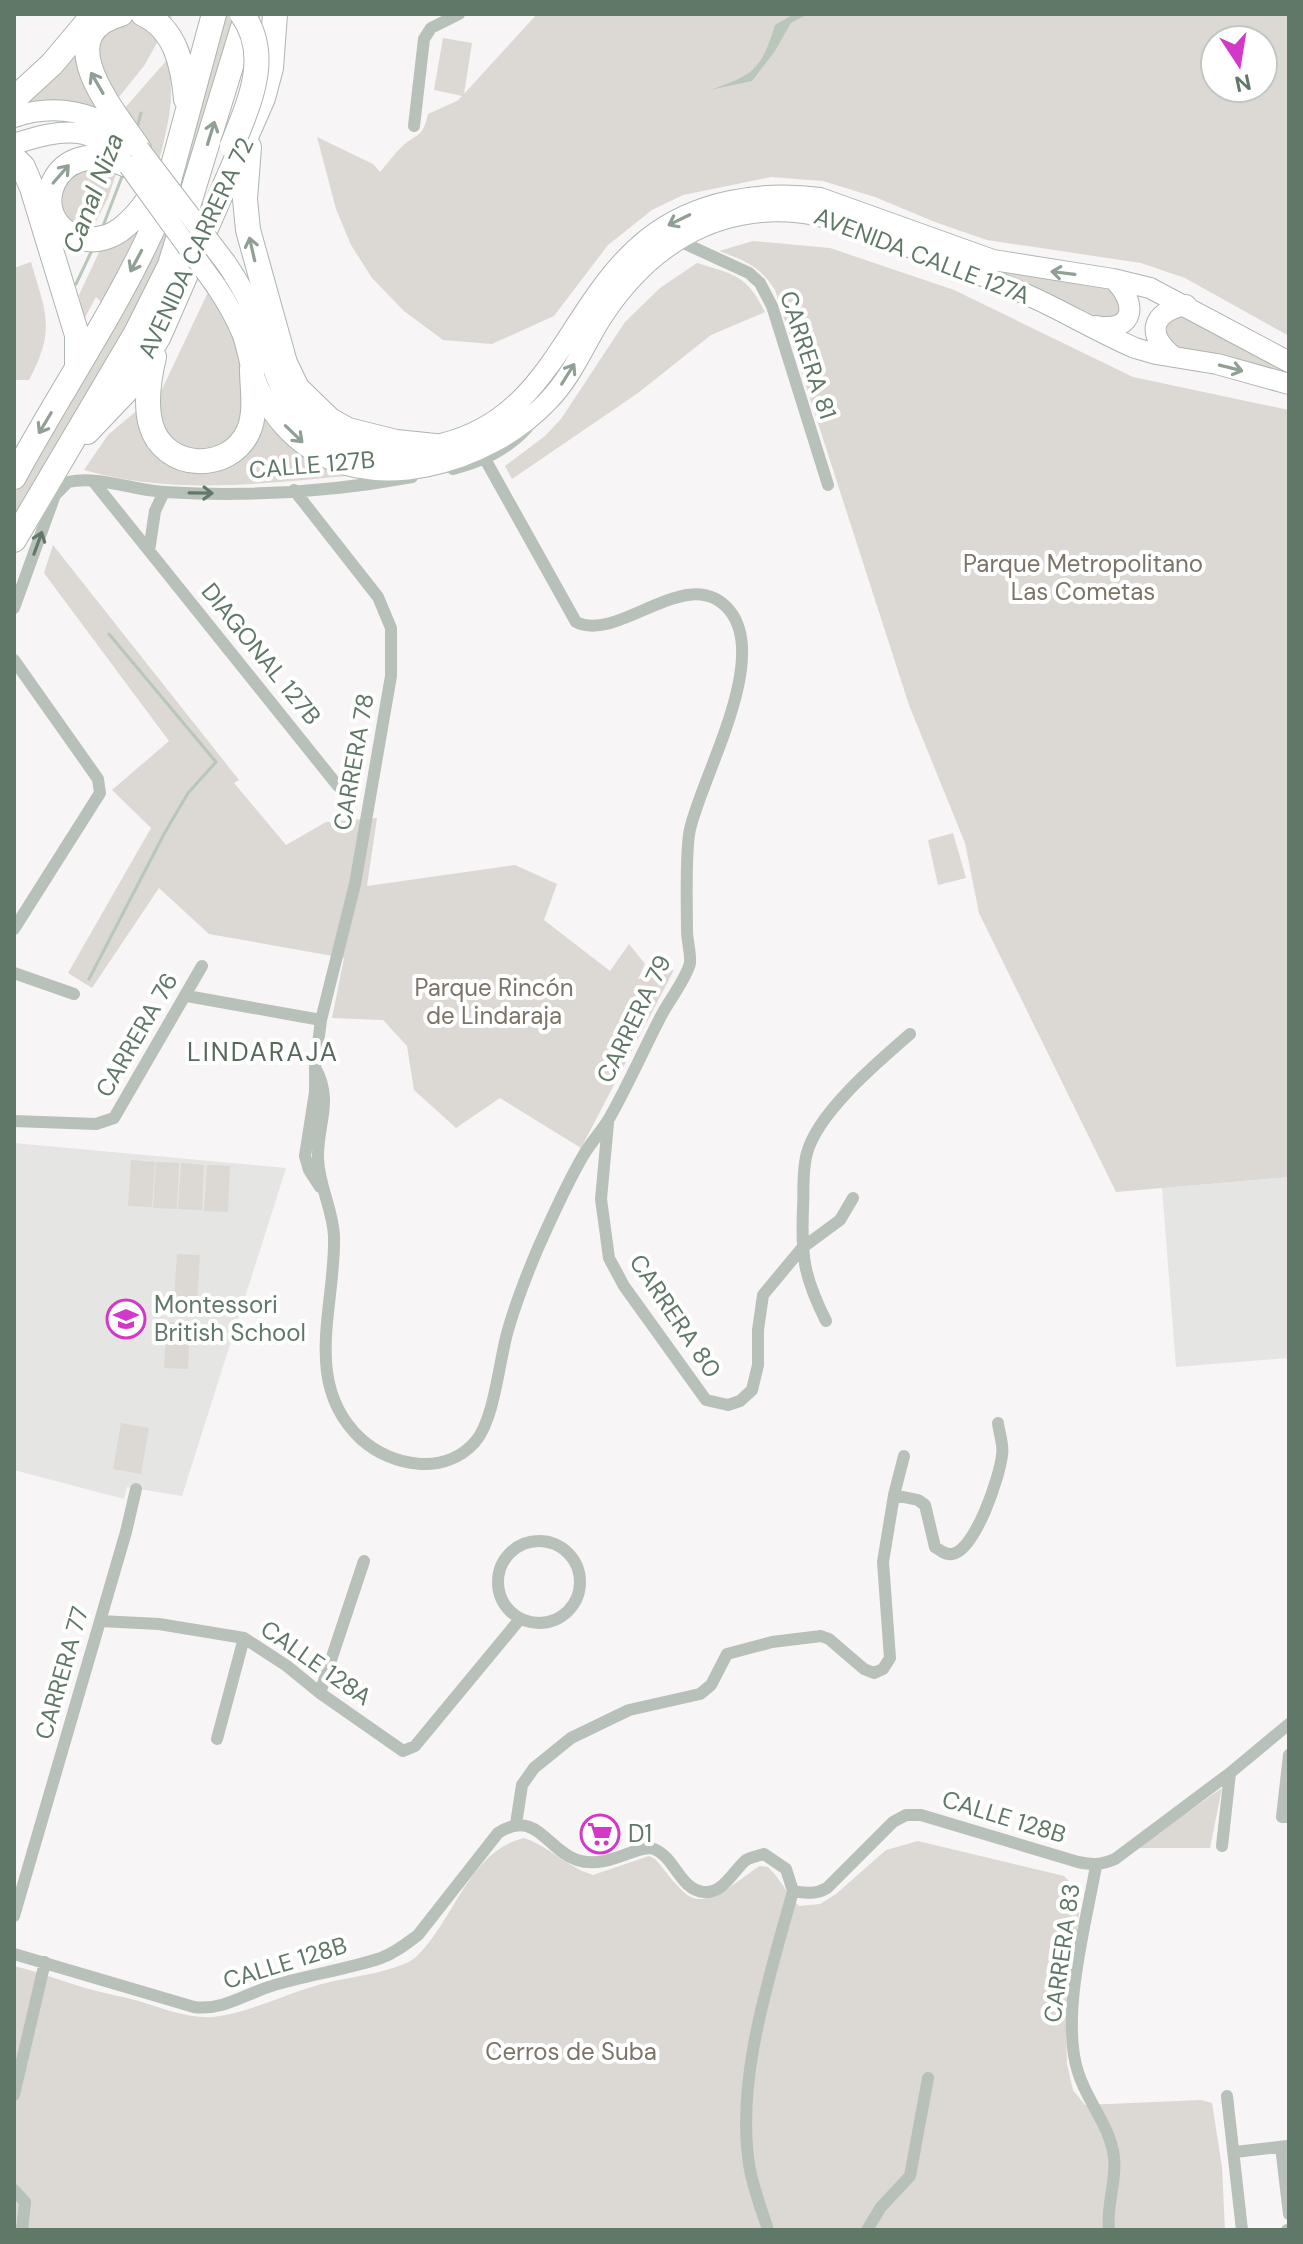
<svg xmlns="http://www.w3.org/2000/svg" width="1303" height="2244" font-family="'DM Sans',sans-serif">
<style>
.built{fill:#e5e5e4}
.green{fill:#dcd8d4;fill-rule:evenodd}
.water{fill:#b9c7ba}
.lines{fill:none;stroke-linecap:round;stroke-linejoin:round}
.stream{stroke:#b9c7ba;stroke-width:3}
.primary-casing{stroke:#acb6af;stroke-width:22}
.highway-casing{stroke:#acb5af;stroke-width:26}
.street{stroke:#b8c0ba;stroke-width:12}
.primary{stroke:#fff;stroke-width:20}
.highway{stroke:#fff;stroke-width:24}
.primary-bridge-casing{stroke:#acb6af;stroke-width:22;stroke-linecap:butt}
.highway-bridge-casing{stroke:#acb5af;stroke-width:26;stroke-linecap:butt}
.primary-bridge{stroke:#fff;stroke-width:20}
.highway-bridge{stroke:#fff;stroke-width:24}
.oneway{stroke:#90a095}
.oneway2{stroke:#607867}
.labels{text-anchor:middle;stroke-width:8;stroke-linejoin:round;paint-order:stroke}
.street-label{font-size:24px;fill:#607867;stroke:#fff}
.park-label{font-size:24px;fill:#7b7467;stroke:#fff}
.poi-label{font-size:24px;fill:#607867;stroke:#fff;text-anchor:start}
.water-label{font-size:26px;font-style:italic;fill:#607863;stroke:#fff}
.neighbourhood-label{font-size:26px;letter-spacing:2px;fill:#56695c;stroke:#fff}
</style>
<rect width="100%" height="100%" fill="#f7f5f5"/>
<!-- built -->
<path class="built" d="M 14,1143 L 286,1168 L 182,1496 L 127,1487 L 124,1499 L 14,1470 Z
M 1289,1177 L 1289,1358 L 1176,1367 L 1162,1188 Z"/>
<!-- green -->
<path class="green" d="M 81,14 L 173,14 L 144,66 L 106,113 L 14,107 Z
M 221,14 L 235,14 L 172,233 L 138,309 L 14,522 L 14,496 L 24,475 L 105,340 Z
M 537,14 L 1289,14 L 1289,336 L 1185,278 L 1141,263 L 987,240 L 935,222 L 875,197 L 823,181 L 771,177 L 683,195 L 652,210 L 608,245 L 554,316 L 492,344 L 443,340 L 404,311 L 372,278 L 351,245 L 336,209 L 317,137 L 373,164 L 380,172 C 388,163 396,151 406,143 C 421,132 423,135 428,114 L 457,101 L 462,96 L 434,90 L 443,38 L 472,43 L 464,94 ZM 1215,40 L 1263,40 L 1263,88 L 1215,88 Z
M 167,60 C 176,98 168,124 159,161 L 123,110 Z
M 85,167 L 117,171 L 108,198 L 91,231 C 67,222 59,209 60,183 Z
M 783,201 L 817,204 L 850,213 L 987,266 L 1109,285 L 1122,296 L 1123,311 L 1113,322 L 1095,321 C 1037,293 979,266 919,242 C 863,221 811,199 750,207 C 695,215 641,247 608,292 C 583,326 569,367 540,399 C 477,468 347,493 282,413 C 259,385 255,345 241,313 C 234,298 225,285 216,272 L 218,266 C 256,313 258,382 297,421 C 327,450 356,458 396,458 C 461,458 523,423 559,369 C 591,321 606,281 652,243 C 690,213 737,205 783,201 Z
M 149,215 L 104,305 L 96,297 L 84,319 L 79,295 L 102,246 Z
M 753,241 L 830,248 L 954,290 L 1133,377 L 1289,410 L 1289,1177 L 1116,1192 L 979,913 L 965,843 L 909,705 L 775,290 C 759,265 745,261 719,251 Z
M 31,262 C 46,314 56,329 29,380 L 14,380 L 14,268 Z
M 697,263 C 735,275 746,274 765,312 L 711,335 L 638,393 L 512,479 L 505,466 L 545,436 L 561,419 L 625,322 L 660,288 Z
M 210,288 L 222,301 L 245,370 L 242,429 L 209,455 L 172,445 L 155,404 Z
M 1182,315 L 1289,370 L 1289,376 L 1179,348 C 1162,334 1162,324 1182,315 Z
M 260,404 L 359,475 C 267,483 174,496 84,470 L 108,435 L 141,407 L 144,426 L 215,465 Z
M 53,545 L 239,780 L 234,783 L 286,845 L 326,822 L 377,818 L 367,886 L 515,865 L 557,884 L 544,920 L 610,971 L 629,944 L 645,964 L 638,979 L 674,970 L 581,1148 L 500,1098 L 456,1128 L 414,1090 L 407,1046 L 383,1020 L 332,1018 L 344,958 L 209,934 L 159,888 L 92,988 L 68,973 L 151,828 L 112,790 L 169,741 L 44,573 Z
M 953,833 L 966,878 L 938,885 L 928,840 Z
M 131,1160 L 155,1162 L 152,1207 L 128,1206 Z
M 156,1162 L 179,1163 L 177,1209 L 153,1208 Z
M 181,1163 L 204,1165 L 202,1210 L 178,1209 Z
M 207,1165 L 230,1166 L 228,1212 L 204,1211 Z
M 177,1254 L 200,1255 L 197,1301 L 174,1300 Z
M 167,1322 L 190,1323 L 188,1369 L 164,1368 Z
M 121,1423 L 149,1428 L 141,1474 L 113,1469 Z
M 1222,1788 L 1210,1848 L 1136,1848 Z
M 524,1838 C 550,1847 567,1867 593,1875 L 649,1856 L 655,1859 C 665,1870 674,1884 686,1894 C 707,1912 741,1877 760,1866 L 768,1867 C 781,1879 786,1894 799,1906 L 820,1904 L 836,1894 L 886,1850 L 918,1841 L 1064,1876 L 1077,1890 L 1079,1913 L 1066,2029 L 1067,2064 L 1073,2090 L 1085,2105 L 1201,2100 L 1212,2103 L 1222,2167 L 1225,2230 L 14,2230 L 14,1966 C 40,1972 64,1982 89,1989 C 107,1994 125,1997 142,2002 C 164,2009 190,2019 213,2017 C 248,2014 293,1990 330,1982 C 351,1977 400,1971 416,1957 C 454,1921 469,1851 524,1838 Z"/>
<!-- water -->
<path class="water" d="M 794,14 L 808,14 L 791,23 L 775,51 L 752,81 L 710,90 C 754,75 761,70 775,25 Z"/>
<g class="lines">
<!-- stream -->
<path class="stream" d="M 137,128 L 141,113
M 103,226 L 123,174
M 76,284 L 93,248
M 89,979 L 164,834 L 188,793 L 216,762 L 109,634"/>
<!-- primary casing -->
<g class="primary-casing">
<path id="primary" d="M 14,117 C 55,103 98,111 130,141
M 14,144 C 64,128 93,123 129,166
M 226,263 C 240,284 252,304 260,327 C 269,353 275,384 292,406 C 313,435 351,452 387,452 C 405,452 423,449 441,444 C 554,417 566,304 647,239 C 695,201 760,190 820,198 L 993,260 L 1113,279 L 1150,288 L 1289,362
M 216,286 C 226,301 235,316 242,333 C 248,348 249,364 255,379 C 263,401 279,423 296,438 C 367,501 490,463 548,401 C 569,380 582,351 597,325 C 630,271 678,227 741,215 C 805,202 851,225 909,247 C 951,263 992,279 1032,297 C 1067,313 1100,333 1135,348 L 1156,354 L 1217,364 L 1289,384
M 1096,326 C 1136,333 1138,302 1113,279
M 1174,357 C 1146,336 1150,312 1186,305"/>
</g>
<!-- highway casing -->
<g class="highway-casing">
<path id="highway" d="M 121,14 C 46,35 116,114 139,149
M 143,14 C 176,29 183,66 186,99
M 14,99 L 52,64 L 94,14
M 249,147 L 245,199 L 248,230 L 285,363 L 297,388 L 330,420 L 348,430 L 396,442 L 435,446
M 14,158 L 23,167 L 32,188 L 77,335 L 77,367
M 129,166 C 51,129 22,223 80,238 C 96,242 113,237 125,226 C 141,213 152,194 163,178
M 154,357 C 149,378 145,404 151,425 C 164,471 229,473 248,432 C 257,413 252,389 252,369
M 87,432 L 126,391 L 159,336 L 263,98 L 271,68 L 275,14
M 14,477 C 62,388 121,304 161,210 L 214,14
M 14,540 L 136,333 L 170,265 L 247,14"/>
</g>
<!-- street -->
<path class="street" d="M 414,126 L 424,39 L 431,28 L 459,14
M 677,240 L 749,273 L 760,283 L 772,306 L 828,485
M 453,469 C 482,461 506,451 527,428
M 93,481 L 338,786
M 294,490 L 378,597 L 391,628 L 391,676 L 355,884 L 321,1020 L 315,1067 L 315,1092 L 305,1156 L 309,1170 L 320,1187
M 149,551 L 155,511 L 164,492
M 14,608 L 55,495 L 68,482 C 99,475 134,491 165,492 C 247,497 331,492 412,477
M 14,660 L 98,779 L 100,793 L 14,929
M 14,973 L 74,994
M 187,996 L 321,1020
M 315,1067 C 334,1102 317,1123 318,1159 C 319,1186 333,1210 334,1236 C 336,1306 301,1383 361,1439 C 392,1467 445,1476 475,1442 C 495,1419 499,1360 508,1330 C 516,1302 527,1274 538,1248 C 552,1217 566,1185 583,1156 C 591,1142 602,1131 610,1117 C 628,1085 643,1051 660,1018 C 667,1003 687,978 690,963 C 691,953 687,941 687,931 C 687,906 685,852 690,829 C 703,774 769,660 730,611 C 689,560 619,644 576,622 L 485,459
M 14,1121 L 96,1124 L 114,1118 L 202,966
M 608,1123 L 601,1199 L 609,1258 L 624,1286 L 706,1400 L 728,1405 L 740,1401 L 752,1390 L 758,1365 L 758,1330 L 763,1295 L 802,1248 L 840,1220 L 853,1198
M 826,1321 C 804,1277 801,1257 803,1209 C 804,1191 802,1170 807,1153 C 818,1112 878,1062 910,1034
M 894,1495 L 918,1500 L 925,1505 L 935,1547 C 941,1551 945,1555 952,1554 C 975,1551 1000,1476 1002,1455 C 1004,1445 999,1433 998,1423
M498 1582a41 41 0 1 1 82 0a41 41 0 1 1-82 0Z
M 100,1621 L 159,1624 L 244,1638 L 287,1666 L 320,1693 L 403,1751 L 415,1746 L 520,1619
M 320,1693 L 364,1561
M 217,1739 L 244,1638
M 1289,1755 L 1282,1817 L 1289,1817
M 516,1824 L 522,1785 L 534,1768 L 571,1738 L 629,1710 L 700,1694 L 711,1685 L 727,1654 L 772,1642 L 821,1636 L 829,1639 L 864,1669 L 874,1673 L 883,1669 L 890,1658 L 883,1562 L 894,1495 L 904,1456
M 1222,1846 L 1230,1773
M 1096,1866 C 1086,1923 1060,2017 1078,2072 C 1087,2102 1110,2125 1114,2157 C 1117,2181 1106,2205 1109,2230
M 793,1891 C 806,1893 815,1895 827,1888 L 893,1822 L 906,1815 L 921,1815 L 1078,1862 C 1093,1865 1101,1865 1115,1859 L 1230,1773 L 1289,1724
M 14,1916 L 126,1532 L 136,1489
M 14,1954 L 194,2007 C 222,2011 246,1994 271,1986 C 307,1975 345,1970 381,1958 C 395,1953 406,1944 418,1935 L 498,1833 C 536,1808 547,1850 577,1860 C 609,1870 638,1843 654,1849 C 675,1857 680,1890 704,1892 C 723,1894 733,1871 746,1860 C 751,1857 758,1856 764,1854 L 786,1869 L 793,1891
M 14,2095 L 45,1962
M 1227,2096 L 1242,2230
M 1281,2147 L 1289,2214
M 1235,2152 L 1287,2146
M 14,2190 L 25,2202 L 22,2230
M 768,2230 C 762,2211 754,2190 750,2170 C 734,2082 770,1976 793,1891
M 867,2230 L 881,2207 L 910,2176 L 928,2078
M 1287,2230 L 1289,2230"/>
<!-- primary -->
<use href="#primary" class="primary"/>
<!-- highway -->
<use href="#highway" class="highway"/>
<!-- primary-bridge casing -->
<g class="primary-bridge-casing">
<path id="primary-bridge" d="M 139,149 L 226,263
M 129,166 L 216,286"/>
</g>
<!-- highway-bridge casing -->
<g class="highway-bridge-casing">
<path id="highway-bridge" d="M 232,146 C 249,103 272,56 242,14"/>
</g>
<!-- primary-bridge -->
<use href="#primary-bridge" class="primary-bridge"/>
<!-- highway-bridge -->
<use href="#highway-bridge" class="highway-bridge"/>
</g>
<!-- one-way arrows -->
<defs><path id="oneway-shaft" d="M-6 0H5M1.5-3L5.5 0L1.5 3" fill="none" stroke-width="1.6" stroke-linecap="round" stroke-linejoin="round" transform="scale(2)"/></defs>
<g class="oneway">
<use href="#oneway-shaft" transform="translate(97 83) rotate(-120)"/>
<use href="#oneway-shaft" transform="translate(211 133) rotate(-73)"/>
<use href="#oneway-shaft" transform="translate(61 174) rotate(-49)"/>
<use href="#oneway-shaft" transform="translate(679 220) rotate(154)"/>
<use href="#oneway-shaft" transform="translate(252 249) rotate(-103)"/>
<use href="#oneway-shaft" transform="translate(136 261) rotate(118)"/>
<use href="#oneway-shaft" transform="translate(1063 273) rotate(-173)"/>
<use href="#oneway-shaft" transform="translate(1231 368) rotate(14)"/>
<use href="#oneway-shaft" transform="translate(568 374) rotate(-58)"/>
<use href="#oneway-shaft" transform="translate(45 423) rotate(121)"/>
<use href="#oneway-shaft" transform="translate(294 434) rotate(44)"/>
</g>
<g class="oneway2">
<use href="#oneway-shaft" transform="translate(201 493) rotate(1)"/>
<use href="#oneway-shaft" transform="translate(38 543) rotate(-70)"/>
</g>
<!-- icons -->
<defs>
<g id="school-ring" transform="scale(2)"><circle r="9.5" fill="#fff" stroke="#d339c8" stroke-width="1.5"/><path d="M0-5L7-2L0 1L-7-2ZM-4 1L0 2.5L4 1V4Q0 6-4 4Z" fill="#d339c8"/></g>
<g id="supermarket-ring" transform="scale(2)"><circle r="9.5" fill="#fff" stroke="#d339c8" stroke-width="1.5"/><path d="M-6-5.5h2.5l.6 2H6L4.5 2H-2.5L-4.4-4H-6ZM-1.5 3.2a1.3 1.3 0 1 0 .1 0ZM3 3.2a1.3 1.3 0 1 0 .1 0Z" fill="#d339c8"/></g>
</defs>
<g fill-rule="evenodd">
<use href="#school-ring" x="126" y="1319"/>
<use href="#supermarket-ring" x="600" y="1834"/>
</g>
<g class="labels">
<!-- street labels -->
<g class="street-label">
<text transform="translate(196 248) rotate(-65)" y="8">AVENIDA CARRERA 72</text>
<text transform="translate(922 256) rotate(21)" y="8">AVENIDA CALLE 127A</text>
<text transform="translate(808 355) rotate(72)" y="8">CARRERA 81</text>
<text transform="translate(312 465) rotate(-5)" y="8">CALLE 127B</text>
<text transform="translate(261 654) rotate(51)" y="8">DIAGONAL 127B</text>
<text transform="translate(354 762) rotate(-80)" y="8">CARRERA 78</text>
<text transform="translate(634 1019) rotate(-64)" y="8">CARRERA 79</text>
<text transform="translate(137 1035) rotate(-60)" y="8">CARRERA 76</text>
<text transform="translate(675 1316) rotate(56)" y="8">CARRERA 80</text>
<text transform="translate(316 1663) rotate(35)" y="8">CALLE 128A</text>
<text transform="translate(62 1673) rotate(-74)" y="8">CARRERA 77</text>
<text transform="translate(1004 1817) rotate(17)" y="8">CALLE 128B</text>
<text transform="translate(1062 1953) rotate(-82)" y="8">CARRERA 83</text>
<text transform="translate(285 1963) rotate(-17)" y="8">CALLE 128B</text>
</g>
<!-- park labels -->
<g class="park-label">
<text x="1083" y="572">Parque Metropolitano<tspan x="1083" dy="28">Las Cometas</tspan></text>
<text x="494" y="996">Parque Rincón<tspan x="494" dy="28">de Lindaraja</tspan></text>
<text x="571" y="2060">Cerros de Suba</text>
</g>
<!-- poi labels -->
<g class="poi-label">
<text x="154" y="1313">Montessori<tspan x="154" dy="28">British School</tspan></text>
<text x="628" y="1842">D1</text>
</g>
<!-- water labels -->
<g class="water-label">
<text transform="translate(93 193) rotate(-69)" y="9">Canal Niza</text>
</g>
<!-- neighbourhood labels -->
<g class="neighbourhood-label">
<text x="263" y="1061">LINDARAJA</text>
</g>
</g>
<!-- border -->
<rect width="1303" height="2244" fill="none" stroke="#607867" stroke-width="32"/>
<!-- north arrow -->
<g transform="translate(1239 64) rotate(168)"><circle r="38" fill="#ffffff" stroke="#bfc9c2" stroke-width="2"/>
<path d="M0-6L14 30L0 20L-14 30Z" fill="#d339c8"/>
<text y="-12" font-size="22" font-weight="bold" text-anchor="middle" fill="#607867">N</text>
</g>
</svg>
